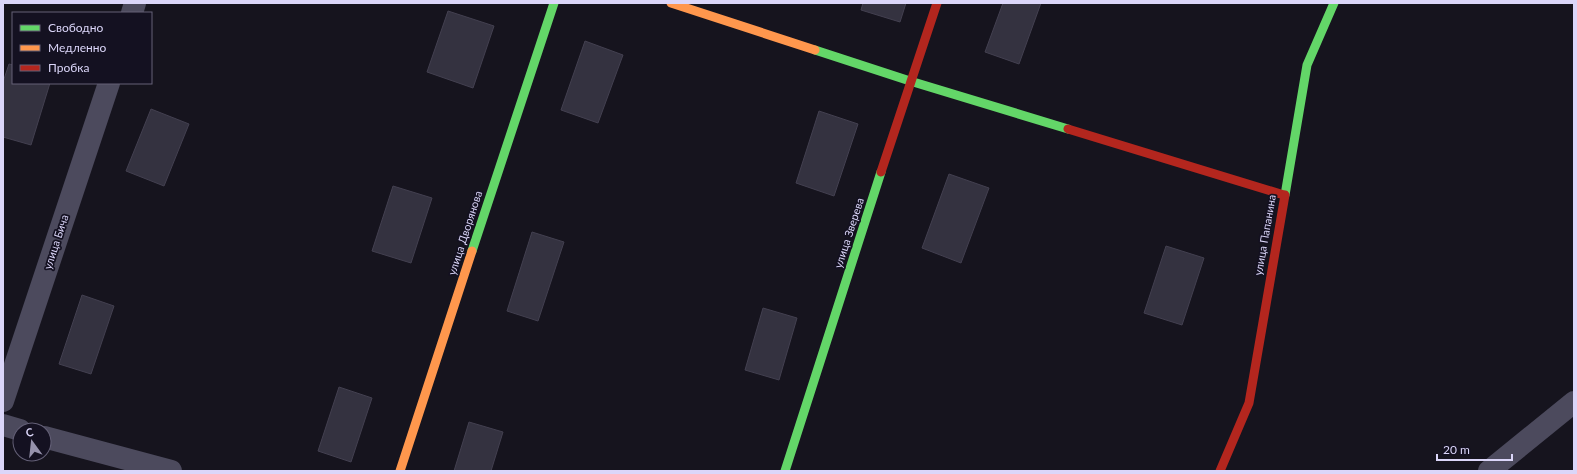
<svg xmlns="http://www.w3.org/2000/svg" width="1577" height="474" font-family="Lato,sans-serif">
<style>
.building{fill:#343240;stroke:#434050}
.lines{fill:none;stroke-linecap:round;stroke-linejoin:round}
.street{stroke:#4c4a5d;stroke-width:22}
.fast{stroke:#63d668;stroke-width:9}
.slow{stroke:#ff974d;stroke-width:9}
.jam{stroke:#b3261e;stroke-width:9}
.labels{text-anchor:middle;stroke-width:3.5;stroke-linejoin:round;paint-order:stroke}
.street-label{font-size:11px;fill:#dbd6f9;stroke:#141121}
</style>
<rect width="100%" height="100%" fill="#16141e"/>
<!-- building -->
<path class="building" d="M 863,3 L 906,3 L 900,22 L 861,10 Z
M 1003,3 L 1041,3 L 1019,64 L 985,52 Z
M 448,11 L 494,26 L 473,88 L 427,72 Z
M 585,41 L 623,55 L 598,123 L 561,110 Z
M 9,64 L 13,65 L 13,83 L 50,83 L 31,145 L 3,137 L 3,82 Z
M 151,109 L 189,124 L 164,186 L 126,171 Z
M 819,111 L 858,124 L 834,196 L 796,183 Z
M 949,174 L 989,188 L 961,263 L 922,248 Z
M 393,186 L 432,198 L 411,263 L 372,251 Z
M 532,232 L 564,242 L 538,321 L 507,311 Z
M 1166,246 L 1204,258 L 1182,325 L 1144,313 Z
M 82,295 L 114,306 L 91,374 L 59,364 Z
M 763,308 L 797,318 L 779,380 L 745,370 Z
M 339,387 L 372,398 L 351,462 L 318,451 Z
M 469,422 L 503,432 L 491,471 L 454,471 Z"/>
<g class="lines">
<!-- street -->
<path class="street" d="M 132,13 L 135,3
M 3,401 L 109,83
M 3,425 L 20,430
M 44,437 L 171,471
M 1489,471 L 1574,402"/>
<!-- fast -->
<path class="fast" d="M 815,50 L 910,81 L 1068,129
M 1285,195 L 1307,65 L 1334,3
M 472,251 L 554,3
M 785,471 L 881,172"/>
<!-- slow -->
<path class="slow" d="M 671,3 L 815,50
M 400,471 L 472,251"/>
<!-- jam -->
<path class="jam" d="M 1068,129 L 1284,195
M 881,172 L 937,3
M 1220,471 L 1249,403 L 1285,195"/>
</g>
<g class="labels">
<!-- street labels -->
<g class="street-label">
<text transform="translate(465 233) rotate(-72)" y="4">улица Дворянова</text>
<text transform="translate(849 233) rotate(-72)" y="4">улица Зверева</text>
<text transform="translate(1265 235) rotate(-80)" y="4">улица Папанина</text>
<text transform="translate(56 242) rotate(-72)" y="4">улица Бича</text>
</g>
</g>
<!-- border -->
<rect width="1577" height="474" fill="none" stroke="#dbd6f9" stroke-width="8"/>
<!-- legend -->
<rect x="12" y="12" width="140" height="72" fill="#141121" stroke="#646077"/>
<rect x="20" y="25" width="20" height="6" fill="#63d668" stroke="#646077"/>
<text x="48" y="32" font-size="12" fill="#dbd6f9">Свободно</text>
<rect x="20" y="45" width="20" height="6" fill="#ff974d" stroke="#646077"/>
<text x="48" y="52" font-size="12" fill="#dbd6f9">Медленно</text>
<rect x="20" y="65" width="20" height="6" fill="#b3261e" stroke="#646077"/>
<text x="48" y="72" font-size="12" fill="#dbd6f9">Пробка</text>
<!-- north arrow -->
<g transform="translate(32 442) rotate(345)"><circle r="19" fill="#141121" stroke="#646077"/>
<path d="M0-3L7 15L0 10L-7 15Z" fill="#9692ac"/>
<text y="-6" font-size="11" font-weight="bold" text-anchor="middle" fill="#dbd6f9">С</text>
</g>
<!-- scale -->
<path d="M1437 454v6h75v-6" fill="none" stroke="#dbd6f9" stroke-width="2"/>
<text x="1443" y="454" font-size="12" fill="#dbd6f9" stroke="#141121" stroke-width="3" paint-order="stroke">20 m</text>
</svg>
